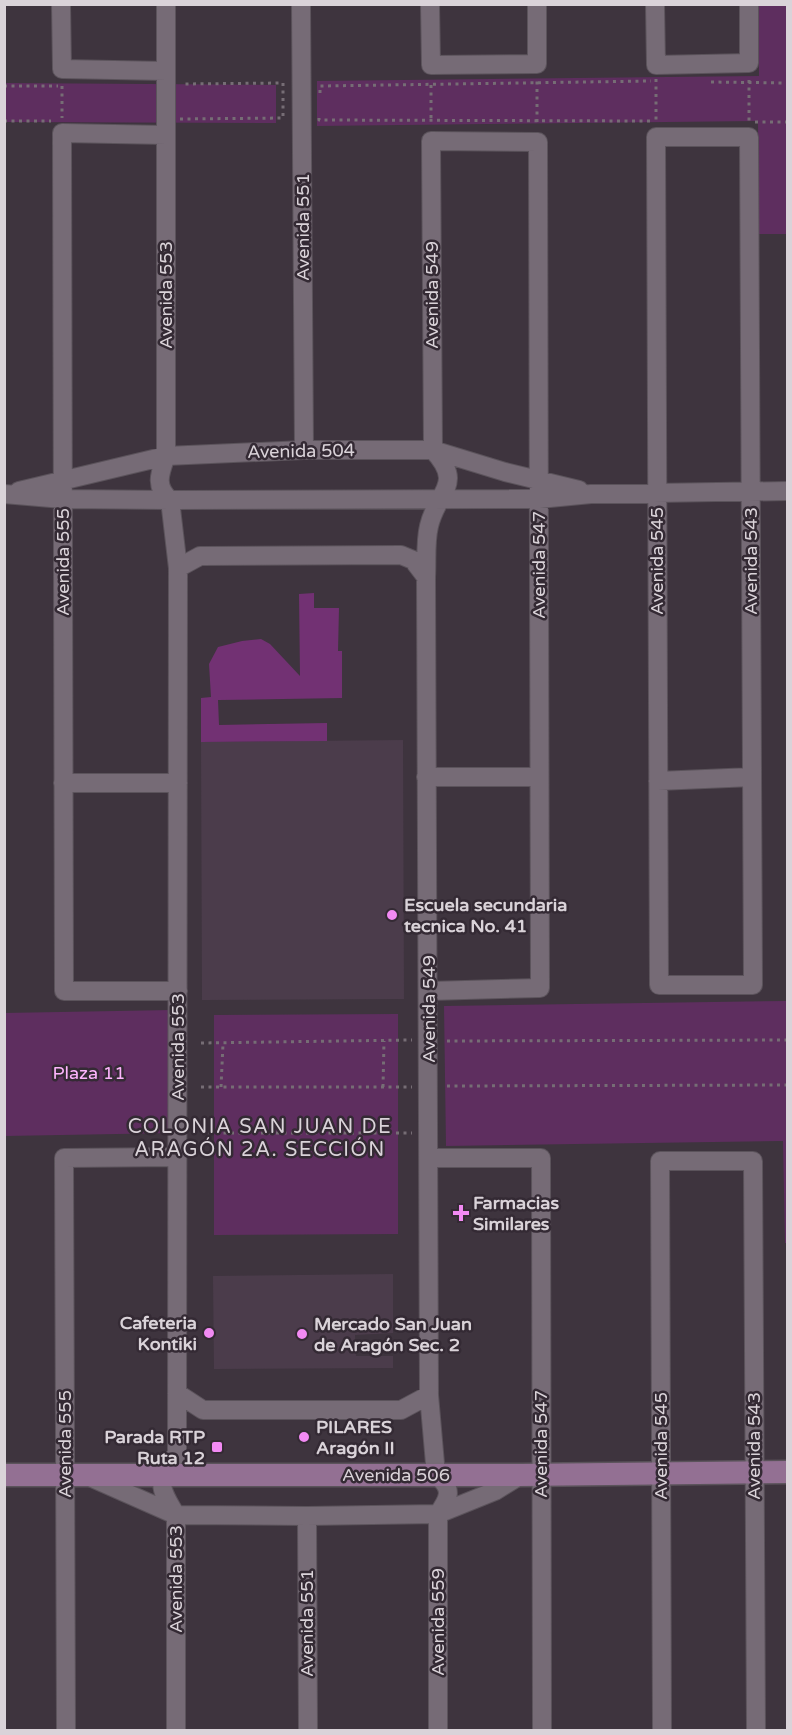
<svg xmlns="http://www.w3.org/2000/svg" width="792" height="1735" font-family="'Varela Round',sans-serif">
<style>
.built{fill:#4b3c4b}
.green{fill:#5e2e5f}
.building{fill:#723173}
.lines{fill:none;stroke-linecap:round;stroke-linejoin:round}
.minor-casing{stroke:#5b535b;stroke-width:20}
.major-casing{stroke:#5b535b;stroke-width:25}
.path{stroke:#766d75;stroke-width:3;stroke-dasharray:3 4.5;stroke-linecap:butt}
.minor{stroke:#766b76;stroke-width:18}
.major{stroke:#937093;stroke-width:22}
.poi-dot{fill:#f28af3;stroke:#342a34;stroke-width:2}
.labels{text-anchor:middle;stroke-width:5;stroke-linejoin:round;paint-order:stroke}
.street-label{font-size:18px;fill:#dad3d9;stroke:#342a34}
.poi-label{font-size:18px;font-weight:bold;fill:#dad3d9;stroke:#342a34;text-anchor:start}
.park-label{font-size:18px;fill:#feb5fe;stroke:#342a34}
.neighbourhood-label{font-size:20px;letter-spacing:1.5px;fill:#dad3d9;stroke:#342a34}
</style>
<rect width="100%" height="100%" fill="#3e343e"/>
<!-- built -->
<path class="built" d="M 403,740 L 404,999 L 202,1000 L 201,742 Z
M 393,1274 L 393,1333 L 355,1335 L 356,1356 L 393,1356 L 393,1368 L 214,1369 L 213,1276 Z"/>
<!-- green -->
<path class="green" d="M 759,5 L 787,5 L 787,234 L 759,234 L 758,121 L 317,126 L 317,81 L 759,76 Z
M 5,83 L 276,85 L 276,123 L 5,122 Z
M 787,1001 L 787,1243 L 785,1243 L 783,1141 L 446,1146 L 444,1006 Z
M 172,1010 L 174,1133 L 5,1136 L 4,1013 Z
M 398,1014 L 398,1234 L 214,1235 L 214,1015 Z"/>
<!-- building -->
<path class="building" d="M 314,593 L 314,608 L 339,608 L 338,651 L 342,651 L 342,698 L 218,700 L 219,725 L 327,723 L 327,741 L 201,742 L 201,698 L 211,697 L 209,664 L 218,647 L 242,641 L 261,639 L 270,644 L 300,676 L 299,594 Z"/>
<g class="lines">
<!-- minor casing -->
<g class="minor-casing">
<path id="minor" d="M 61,4 L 62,69 L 166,71
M 166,4 L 166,456 C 160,473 154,486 170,500
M 301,4 L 304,450
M 430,4 L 431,65 L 537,64 L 537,4
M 655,4 L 656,65 L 749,63 L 749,4
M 166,135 L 62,133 L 64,991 L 178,991
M 656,137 L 749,137 L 753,985 L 659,985 Z
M 433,450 C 465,485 437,491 429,526 C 425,542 427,561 426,577 L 429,1395 L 436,1475 C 454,1489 449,1498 438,1514
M 19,491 L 166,456 L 304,450 L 433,450 L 505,472 L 579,490
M 4,494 L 63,499 L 170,500 L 539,499 L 591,494 L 788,491
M 170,500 L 178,568 L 177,1453 C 158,1483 157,1484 176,1515 L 176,1730
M 178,568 L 200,556 L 401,555 L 413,560 L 426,577
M 426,777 L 539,777
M 658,781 L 752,777
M 63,783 L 178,783
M 429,991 L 540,988 L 538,142 L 431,141 L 433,450
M 429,1158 L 541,1158 L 542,1730
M 177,1393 L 203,1410 L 401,1410 L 429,1395
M 90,1477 L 176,1515 L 307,1516 L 438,1514 L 495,1491 L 521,1475
M 438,1514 L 438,1730
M 307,1516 L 308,1730
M 66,1730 L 64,1158 L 177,1157
M 662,1730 L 660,1161 L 753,1161 L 756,1730"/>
</g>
<!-- major casing -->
<g class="major-casing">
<path id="major" d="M 4,1475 L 521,1475 L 788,1472"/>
</g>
<!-- path -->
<path class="path" d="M 656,79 L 656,120
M 749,80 L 749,122
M 711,82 L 788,83
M 431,85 L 431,120
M 4,86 L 58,86
M 62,86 L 62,118
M 320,93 L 320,86 L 651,81
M 319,118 L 319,120 L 650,121
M 180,119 L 283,118 L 283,83 L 181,84
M 4,121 L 51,121
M 537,122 L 537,81
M 755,122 L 788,122
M 447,1041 L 788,1040
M 201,1043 L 412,1040
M 447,1086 L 788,1085
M 201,1087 L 412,1087
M 221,1087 L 223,1044
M 383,1087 L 384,1041
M 201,1133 L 412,1133"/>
<!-- minor -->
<use href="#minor" class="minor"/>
<!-- major -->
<use href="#major" class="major"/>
</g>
<!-- markers -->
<g class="poi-dot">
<circle cx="392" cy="915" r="6"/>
<path d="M458 1204h6v6h6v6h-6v6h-6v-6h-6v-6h6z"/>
<circle cx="209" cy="1333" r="6"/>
<circle cx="302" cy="1334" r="6"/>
<circle cx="304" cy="1437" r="6"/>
<rect x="211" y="1441" width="12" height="12" rx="3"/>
</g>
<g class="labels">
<!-- street labels -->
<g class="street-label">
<text transform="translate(303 227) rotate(-90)" y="6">Avenida 551</text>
<text transform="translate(166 295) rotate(-90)" y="6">Avenida 553</text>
<text transform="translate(432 295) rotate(-90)" y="6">Avenida 549</text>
<text transform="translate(301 451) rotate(-1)" y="6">Avenida 504</text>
<text transform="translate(657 561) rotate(-90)" y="6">Avenida 545</text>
<text transform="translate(751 561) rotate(-90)" y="6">Avenida 543</text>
<text transform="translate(63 562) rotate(-90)" y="6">Avenida 555</text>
<text transform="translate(539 565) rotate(-90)" y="6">Avenida 547</text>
<text transform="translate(429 1009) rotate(-90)" y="6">Avenida 549</text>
<text transform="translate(178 1047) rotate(-90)" y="6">Avenida 553</text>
<text transform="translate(65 1444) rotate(-90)" y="6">Avenida 555</text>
<text transform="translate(541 1444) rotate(-90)" y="6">Avenida 547</text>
<text transform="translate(661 1446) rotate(-90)" y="6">Avenida 545</text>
<text transform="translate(754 1446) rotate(-90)" y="6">Avenida 543</text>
<text x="396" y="1481">Avenida 506</text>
<text transform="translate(176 1579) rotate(-90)" y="6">Avenida 553</text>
<text transform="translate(438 1622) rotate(-90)" y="6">Avenida 559</text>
<text transform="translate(307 1623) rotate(-90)" y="6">Avenida 551</text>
</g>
<!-- poi labels -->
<g class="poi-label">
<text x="404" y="911">Escuela secundaria<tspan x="404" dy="21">tecnica No. 41</tspan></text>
<text x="473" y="1209">Farmacias<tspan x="473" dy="21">Similares</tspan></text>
<text x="197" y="1329" text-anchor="end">Cafeteria<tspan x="197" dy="21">Kontiki</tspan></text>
<text x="314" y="1330">Mercado San Juan<tspan x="314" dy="21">de Aragón Sec. 2</tspan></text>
<text x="316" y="1433">PILARES<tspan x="316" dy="21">Aragón II</tspan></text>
<text x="205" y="1443" text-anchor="end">Parada RTP<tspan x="205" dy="21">Ruta 12</tspan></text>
</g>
<!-- park labels -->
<g class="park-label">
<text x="89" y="1079">Plaza 11</text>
</g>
<!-- neighbourhood labels -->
<g class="neighbourhood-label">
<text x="260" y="1133">COLONIA SAN JUAN DE<tspan x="260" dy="23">ARAGÓN 2A. SECCIÓN</tspan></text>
</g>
</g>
<!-- border -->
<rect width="792" height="1735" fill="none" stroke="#dad3d9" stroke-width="12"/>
</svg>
